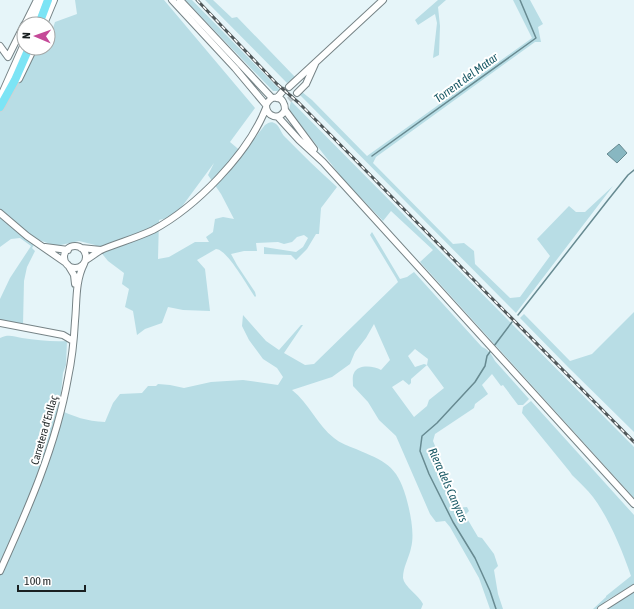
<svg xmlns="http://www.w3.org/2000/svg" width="634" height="609" font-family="'Asap Condensed',sans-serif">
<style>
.green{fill:#b8dde5;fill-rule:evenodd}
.water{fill:#88b7c1;stroke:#678a91}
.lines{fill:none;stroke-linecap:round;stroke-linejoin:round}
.stream{stroke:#678a91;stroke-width:1.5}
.minor-tunnel{stroke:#bdcace;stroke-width:6;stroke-dasharray:6 3;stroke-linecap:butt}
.minor-casing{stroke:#768386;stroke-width:8}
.major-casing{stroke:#d1d2d3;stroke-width:10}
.minor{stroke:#fff;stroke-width:6}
.major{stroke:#7ce4f5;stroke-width:8}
.rail-casing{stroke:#50585a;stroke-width:3}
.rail{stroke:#fff;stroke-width:1.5;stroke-dasharray:4.5;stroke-linecap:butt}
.labels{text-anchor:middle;stroke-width:4;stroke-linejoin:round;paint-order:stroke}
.street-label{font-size:11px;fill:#1a2021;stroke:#fff}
.water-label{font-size:12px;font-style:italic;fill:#195965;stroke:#fff}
</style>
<rect width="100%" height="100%" fill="#e6f5f9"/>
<!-- green -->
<path class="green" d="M 75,0 L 164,0 L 255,108 L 230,142 L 243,153 L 265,125 C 269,122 272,121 276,124 C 280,127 281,133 285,137 C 302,154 319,171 337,187 L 321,208 L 319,234 L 316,234 L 307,249 L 296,260 L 291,255 L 264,254 L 264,247 L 296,252 L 303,247 L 308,238 L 304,235 L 297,237 L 292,242 L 284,244 L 278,242 L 256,243 L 257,251 L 244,251 L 231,254 L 237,265 L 255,292 L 256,296 L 255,297 C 248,287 227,249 216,249 L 197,260 L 205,269 L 210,311 L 183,310 L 168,307 L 162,323 L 145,329 L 137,335 L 133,311 L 125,307 L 129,289 L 122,284 L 124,273 L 108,261 L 95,245 L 79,241 L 56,246 L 39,240 L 10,220 L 0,210 L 0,112 L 20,79 L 34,52 L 48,48 L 48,43 L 55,22 L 77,14 ZM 214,163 L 208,175 L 221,194 L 234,219 L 223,217 L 215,219 L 213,232 L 206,237 L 209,242 L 195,242 L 169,257 L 158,259 L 159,220 L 175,216 Z
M 185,0 L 192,0 L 281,91 L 273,91 Z
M 205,0 L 213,0 L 232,18 L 237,17 L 295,77 L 287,83 Z
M 438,0 L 446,0 L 438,7 L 440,26 L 439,55 L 433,58 L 437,23 L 435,14 L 418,25 L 415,20 Z
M 513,0 L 530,0 L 543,24 L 538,27 L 541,42 L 535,42 L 376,157 L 373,163 L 453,244 L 464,243 L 474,251 L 475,264 L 510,298 L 520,297 L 550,256 L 537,239 L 569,206 L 576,212 L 585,212 L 613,186 L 516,313 L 299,94 L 302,92 L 312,100 L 367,156 L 532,38 Z
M 291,101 L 634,447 L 634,498 L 420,262 L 433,250 L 391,211 L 383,221 L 343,179 L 289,110 Z
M 0,217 L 34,245 L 32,248 L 35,251 L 27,267 L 24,281 L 23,325 L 0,321 L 0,299 L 10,278 L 31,246 L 20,238 L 11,239 L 0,247 Z
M 372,232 L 400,279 L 407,277 L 414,272 L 482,347 C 488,349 492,355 495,361 L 529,399 L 523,405 L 518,405 L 503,385 L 501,386 L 492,374 L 482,385 L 488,394 L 475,404 L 474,408 L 435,434 L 433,441 L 440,458 L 444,477 L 456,508 L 467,507 L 469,511 L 465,515 L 478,537 L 482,538 L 494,554 L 498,566 L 494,570 L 498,594 L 503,609 L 490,609 L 479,578 L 450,527 L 445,521 L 436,522 L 430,514 L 396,436 L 379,420 L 368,402 L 353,386 C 353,382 352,376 354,373 C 358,364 374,366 381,370 L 390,360 L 374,324 L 366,338 L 355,352 L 350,364 L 332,377 L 292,390 C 309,403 317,425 334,438 C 340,443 348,446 356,449 C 384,461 397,465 406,497 C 410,511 415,534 411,548 C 409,558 403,567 403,578 C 404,587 419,595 423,604 L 421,609 L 0,609 L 0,338 C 8,334 13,336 22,338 C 37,340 52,342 67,341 L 66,365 L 63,373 L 61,393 L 57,409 C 75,417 86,421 105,422 L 113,403 L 120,394 L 142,393 L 148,386 L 156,386 L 158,384 L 170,385 L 184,388 L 211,382 L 243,380 L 278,385 L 283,377 L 277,368 L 263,359 L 249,340 L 242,326 L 243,315 L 266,341 L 279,350 L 301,325 L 303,325 L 284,353 L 305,365 L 314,364 L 398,282 L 396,278 L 370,235 ZM 415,349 L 428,359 L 427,365 L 424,364 L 415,367 L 408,356 ZM 427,365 L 444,388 L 429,400 L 427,406 L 414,417 L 392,387 L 403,380 L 409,385 L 411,383 L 411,379 Z
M 634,312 L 634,432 L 568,367 L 520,318 L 524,314 L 570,361 L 592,354 Z
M 531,401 L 634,515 L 634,585 L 607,600 L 598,609 L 593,609 L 606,597 L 606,596 L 631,576 C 622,550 610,520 593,497 C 587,489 579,482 572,475 L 570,472 L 522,413 L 523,407 Z
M 634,591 L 634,609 L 606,609 Z"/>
<!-- water -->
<path class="water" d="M 619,144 L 627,153 L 617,163 L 607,154 Z"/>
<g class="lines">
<!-- stream -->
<path class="stream" d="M 372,156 L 536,38 L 520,0
M 518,315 L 608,200 L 628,175 L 634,170
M 494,346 L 512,322
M 492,349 L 487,356 L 485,366 L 475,382 L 437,423 L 422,436 L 420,451 L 429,474 L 453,522 L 475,558 L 490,591 L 496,609"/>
<!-- minor-tunnel -->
<path class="minor-tunnel" d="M 289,100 L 297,93"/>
<!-- minor casing -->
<g class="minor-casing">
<path id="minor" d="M 172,0 L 235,68 L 266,105 C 266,117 280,121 285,110
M 180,0 L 272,98
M 25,24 L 37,0
M 32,24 L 41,0
M 44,24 L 54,0
M 0,46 L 8,57 L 24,25
M 19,79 L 34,48
M 289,87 L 383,0
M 297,93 L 306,84 L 315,64
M 0,98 L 24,44
M 277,98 L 283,91
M 266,105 C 272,93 285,96 285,110 L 314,149
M 278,117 L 299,140 L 323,162 L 634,504
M 0,213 L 27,236 L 66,263
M64 257a11 11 0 1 1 22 0a11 11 0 1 1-22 0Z
M 45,247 L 68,250
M 81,248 L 101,250
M 86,260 C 91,257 96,253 101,250 C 118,243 136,238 153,230 C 196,207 248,154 266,108
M 68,265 L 74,275 L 75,284
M 0,323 L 63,335 L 73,341
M 0,571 C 28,509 56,446 68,378 C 72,359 74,340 75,321 C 77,301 75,282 84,264
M 601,609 L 634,588"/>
</g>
<!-- major casing -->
<g class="major-casing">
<path id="major" d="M 39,24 L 48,0
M 0,107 L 15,80 L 29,48"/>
</g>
<!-- minor -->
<use href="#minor" class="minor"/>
<!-- major -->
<use href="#major" class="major"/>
<!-- rail casing -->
<g class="rail-casing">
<path id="rail" d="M 197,0 L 277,84 L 299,103 L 634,442"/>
</g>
<!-- rail -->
<use href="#rail" class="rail"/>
</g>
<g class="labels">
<!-- street labels -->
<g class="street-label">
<text transform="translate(44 430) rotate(-74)" y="4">Carretera d'Enllaç</text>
</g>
<!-- water labels -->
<g class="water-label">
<text transform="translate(466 78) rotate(-36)" y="4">Torrent del Matar</text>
<text transform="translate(448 485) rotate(66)" y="4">Riera dels Canyars</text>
</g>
</g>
<!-- north arrow -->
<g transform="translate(36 36) rotate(272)"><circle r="19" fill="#ffffff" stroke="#a3a6a6"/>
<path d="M0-3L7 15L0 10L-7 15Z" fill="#c54998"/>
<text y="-6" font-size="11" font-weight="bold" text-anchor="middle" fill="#1a2021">N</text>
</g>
<!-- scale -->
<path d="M18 585v6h67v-6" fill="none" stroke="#1a2021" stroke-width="2"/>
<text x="24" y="585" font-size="12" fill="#1a2021" stroke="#ffffff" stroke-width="3" paint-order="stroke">100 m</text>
</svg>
